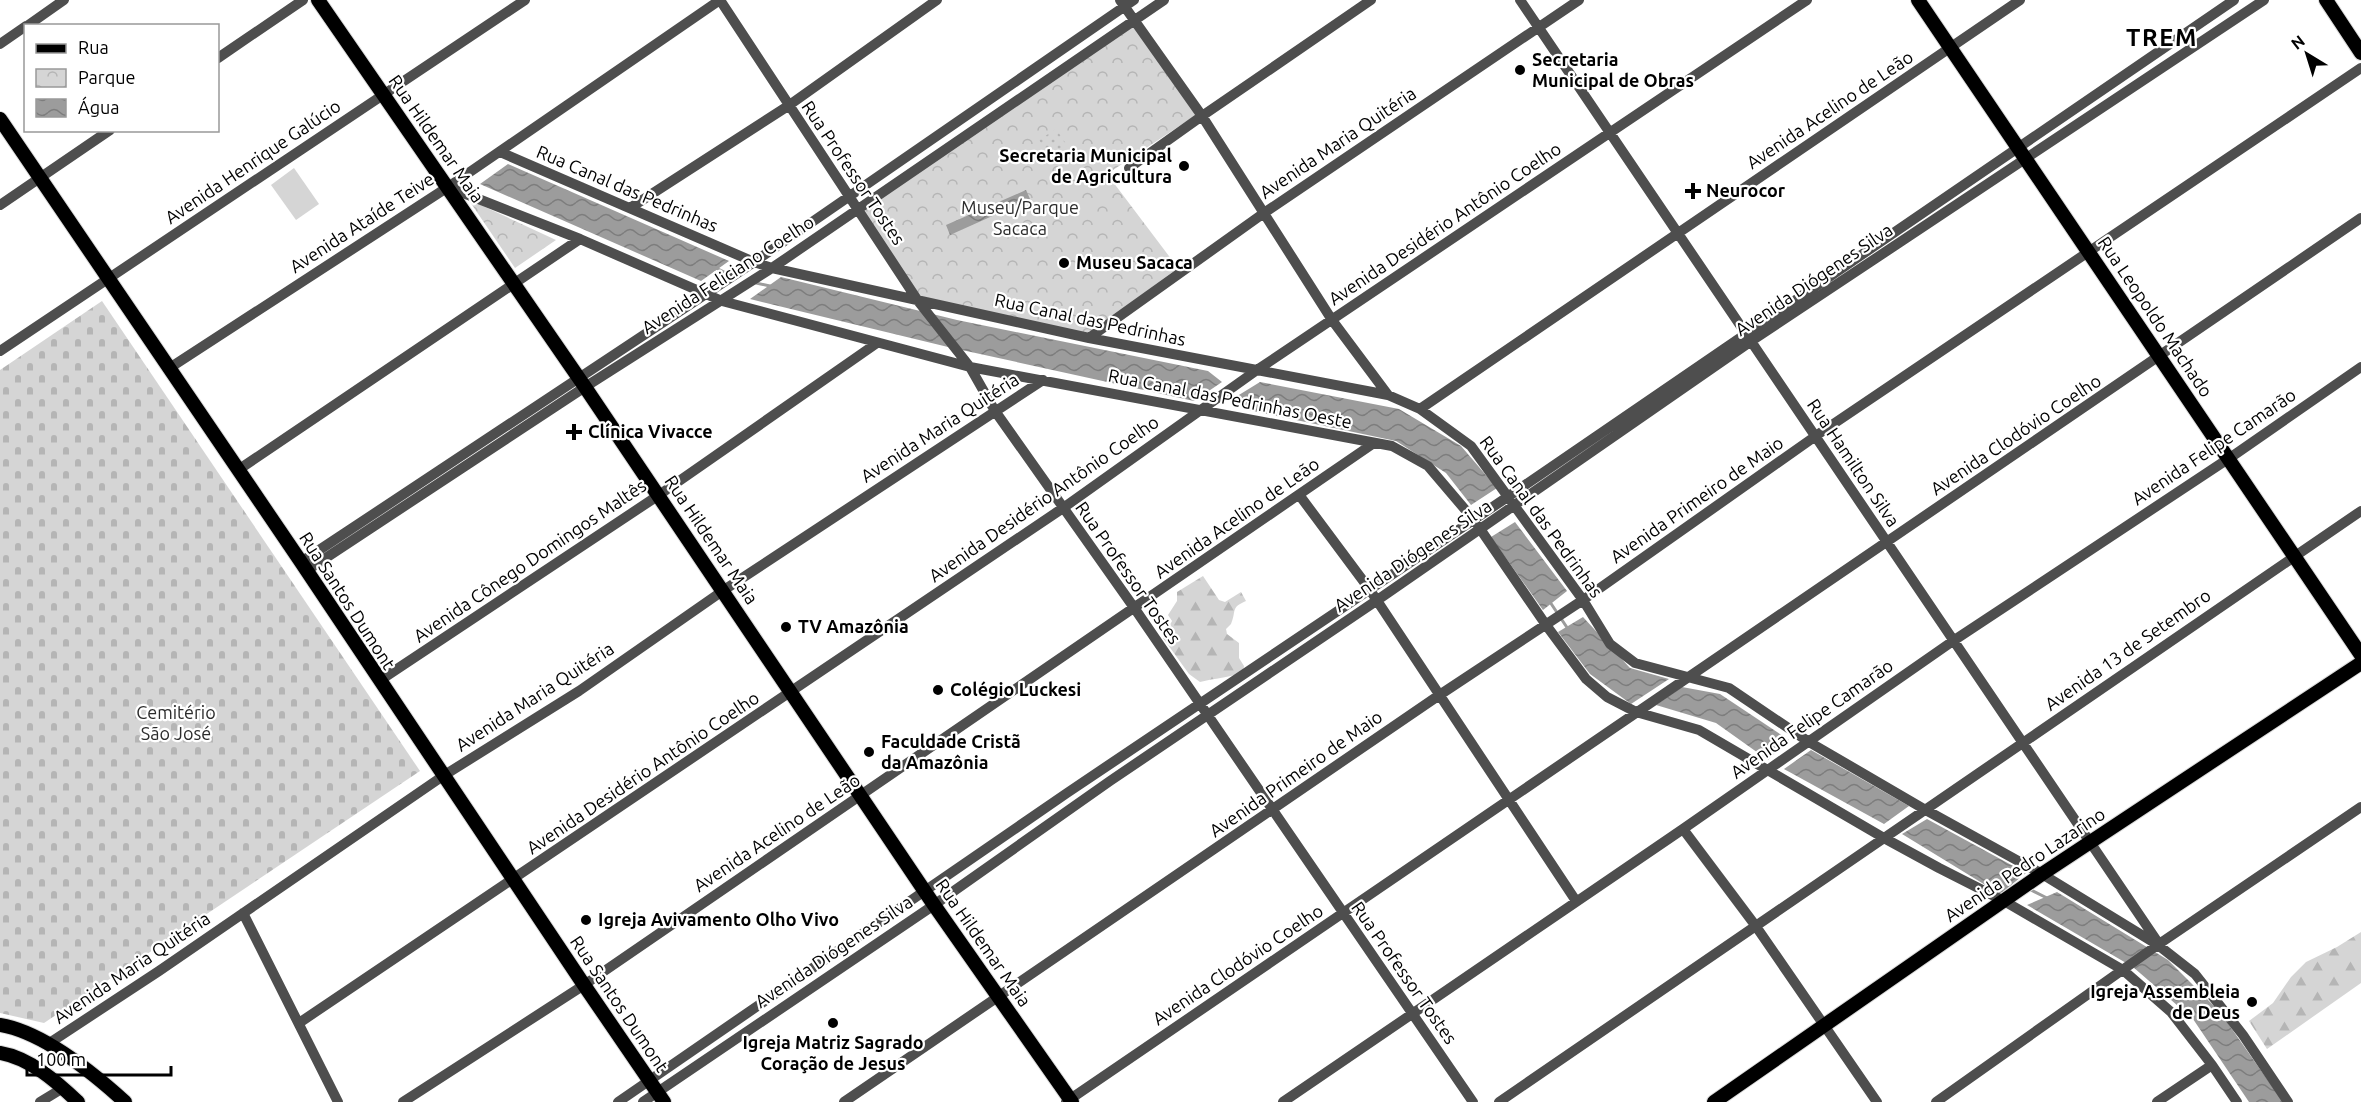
<svg xmlns="http://www.w3.org/2000/svg" width="2361" height="1102" font-family="Ubuntu,sans-serif">
<style>
.forest{fill:url(#forest-firs)}
.cemetery{fill:url(#cemetery-stones)}
.park{fill:url(#park-crowns)}
.garden{fill:url(#garden-dots)}
.pitch{fill:#d5d5d5}
.water{fill:url(#water-waves)}
.lines{fill:none;stroke-linecap:round;stroke-linejoin:round}
.stream{stroke:#9c9c9c;stroke-width:3}
.major-casing{stroke:#dbdbdb;stroke-width:16}
.minor{stroke:#4e4e4e;stroke-width:10}
.major{stroke:#000;stroke-width:14}
.poi-dot{fill:#000;stroke:#fff;stroke-width:2}
.labels{text-anchor:middle;stroke-width:4.5;stroke-linejoin:round;paint-order:stroke}
.poi-label{font-size:18px;font-weight:bold;fill:#000;stroke:#fff;text-anchor:start}
.street-label{font-size:18px;fill:#000;stroke:#fff}
.park-label{font-size:18px;fill:#2c2c2c;stroke:#fff}
.district-label{font-size:24px;font-weight:bold;letter-spacing:1.5px;fill:#000;stroke:#fff}
</style>
<defs>
<pattern id="forest-firs" width="22" height="20" patternUnits="userSpaceOnUse" patternTransform="scale(1.5)"><rect width="22" height="20" fill="#d5d5d5"/><path d="M5 1l3.5 6h-7zM16 11l3.5 6h-7z" fill="#b5b5b5"/></pattern>
<pattern id="cemetery-stones" width="16" height="16" patternUnits="userSpaceOnUse" patternTransform="scale(1.5)"><rect width="16" height="16" fill="#d5d5d5"/><path d="M2 7V4a2 2 0 0 1 4 0v3zM10 15v-3a2 2 0 0 1 4 0v3z" fill="#b5b5b5"/></pattern>
<pattern id="park-crowns" width="20" height="18" patternUnits="userSpaceOnUse" patternTransform="scale(1.5)"><rect width="20" height="18" fill="#d5d5d5"/><path d="M2 6a3 3 0 1 1 6 0M12 15a3 3 0 1 1 6 0" fill="none" stroke="#b5b5b5"/></pattern>
<pattern id="garden-dots" width="8" height="8" patternUnits="userSpaceOnUse" patternTransform="scale(1.5)"><rect width="8" height="8" fill="#d5d5d5"/><path d="M2 2h.1M6 6h.1" fill="none" stroke="#b5b5b5" stroke-width="1.8" stroke-linecap="round"/></pattern>
<pattern id="water-waves" width="16" height="10" patternUnits="userSpaceOnUse" patternTransform="scale(1.5)"><rect width="16" height="10" fill="#9c9c9c"/><path d="M0 5q4-4 8 0t8 0" fill="none" stroke="#7d7d7d"/></pattern>
</defs>
<rect width="100%" height="100%" fill="#fff"/>
<!-- forest -->
<path class="forest" d="M 1203,576 L 1219,600 L 1225,602 L 1241,592 L 1246,601 C 1230,608 1237,610 1231,624 L 1226,629 L 1227,634 L 1239,643 L 1239,658 L 1244,666 L 1243,672 C 1229,678 1215,678 1200,682 L 1189,674 L 1163,638 L 1172,621 L 1168,615 L 1177,601 L 1177,592 Z
M 2361,932 L 2361,983 L 2267,1049 L 2249,1021 L 2273,1003 L 2291,977 L 2306,962 L 2337,947 Z"/>
<!-- cemetery -->
<path class="cemetery" d="M 102,301 L 420,771 L 44,1023 L 0,1013 L 0,370 Z"/>
<!-- park -->
<path class="park" d="M 1132,23 L 1196,115 L 1107,174 L 1178,268 L 1087,335 L 920,296 L 859,210 Z
M 468,199 L 556,240 L 515,268 Z"/>
<!-- garden -->
<path class="garden" d="M 1056,129 L 1075,157 L 1059,168 L 1039,140 Z"/>
<!-- pitch -->
<path class="pitch" d="M 294,168 L 319,204 L 296,220 L 271,185 Z"/>
<!-- water -->
<path class="water" d="M 508,164 L 729,261 L 701,281 L 480,184 Z
M 1026,190 L 1030,199 L 950,235 L 946,225 Z
M 781,277 L 957,320 L 1208,371 L 1222,382 L 1194,401 L 948,347 L 750,299 Z
M 1260,382 L 1399,409 L 1461,446 L 1497,488 L 1471,505 L 1446,473 L 1396,441 L 1248,410 L 1234,398 Z
M 1515,522 L 1567,591 L 1543,610 L 1491,537 Z
M 1583,617 L 1630,668 L 1669,679 L 1631,704 L 1590,674 L 1558,632 Z
M 1682,687 L 1720,694 L 1789,740 L 1768,760 L 1716,723 L 1656,705 Z
M 1811,750 L 1909,806 L 1884,824 L 1784,769 Z
M 1927,819 L 2026,873 L 2000,894 L 1902,834 Z
M 2057,892 L 2168,960 L 2220,1012 L 2283,1102 L 2249,1102 L 2193,1019 L 2133,967 L 2027,905 Z"/>
<g class="lines">
<!-- stream -->
<path class="stream" d="M 714,267 L 730,275
M 756,283 L 770,286
M 1550,602 L 1568,629
M 2029,889 L 2047,898"/>
<!-- major casing -->
<g class="major-casing">
<path id="major" d="M 318,0 L 585,387 L 934,905 L 1072,1102
M 1918,0 L 2361,655
M 2326,0 L 2361,53
M 0,119 L 301,562 L 584,985 L 664,1102
M 0,1025 C 43,1032 93,1073 125,1102
M 0,1053 C 30,1058 57,1082 78,1102
M 1714,1102 L 2042,874 L 2361,663"/>
</g>
<!-- minor -->
<path class="minor" d="M 720,0 L 918,301 L 970,367 L 995,411 L 1135,609 L 1473,1102
M 1120,0 L 1202,116 L 1332,320 L 1388,395
M 1520,0 L 2159,944
M 27,26 L 64,0
M 0,44 L 26,26
M 218,58 L 303,0
M 500,152 L 754,262 L 772,268 L 1089,338 L 1388,395 L 1420,409 L 1471,446 L 1583,600 L 1610,644 L 1635,663 L 1729,688 L 1809,742 L 1924,809 L 2042,874 L 2158,945 L 2195,974 L 2243,1035 L 2288,1102
M 1129,168 L 1202,116 L 1371,0
M 448,187 L 580,239 L 722,301 L 970,367 L 1392,446 L 1428,466 L 1474,520 L 1546,625 L 1586,679 L 1607,697 L 1636,712 L 1699,730 L 1884,838 L 1939,868 L 2004,901 L 2123,970 L 2171,1012 L 2212,1065 L 2237,1102
M 0,205 L 110,130
M 630,208 L 788,106 L 937,0
M 1089,338 L 1264,213 L 1579,0
M 0,351 L 525,0
M 168,369 L 448,187 L 720,0
M 1420,409 L 2020,0
M 238,470 L 580,239
M 1300,496 L 1370,590 L 1576,901
M 301,562 L 754,262 L 1134,0
M 306,571 L 585,387 L 772,268 L 1164,0
M 379,681 L 659,495 L 877,343
M 1683,829 L 1755,925 L 1877,1102
M 243,913 L 338,1102
M 299,1023 L 1063,508 L 1257,370 L 1807,0
M 48,1044 L 159,971 L 443,776 L 579,691 L 724,590 L 1043,380
M 40,1102 L 63,1088
M 403,1102 L 584,985 L 1374,443
M 618,1102 L 1067,793 L 1509,496 L 2234,0
M 643,1102 L 934,905 L 1110,781 L 1376,601 L 1756,338 L 2264,0
M 844,1102 L 1438,696 L 1583,600 L 1820,433 L 2361,68
M 1066,1102 L 2361,218
M 1283,1102 L 1683,829 L 1953,641 L 2237,453 L 2361,367
M 1499,1102 L 2361,511
M 1936,1102 L 2159,944 L 2361,807
M 2157,1102 L 2212,1065"/>
<!-- major -->
<use href="#major" class="major"/>
</g>
<!-- markers -->
<g class="poi-dot">
<circle cx="1520" cy="70" r="6"/>
<circle cx="1184" cy="166" r="6"/>
<path d="M1690 182h6v6h6v6h-6v6h-6v-6h-6v-6h6z"/>
<circle cx="1064" cy="263" r="6"/>
<path d="M571 423h6v6h6v6h-6v6h-6v-6h-6v-6h6z"/>
<circle cx="786" cy="627" r="6"/>
<circle cx="938" cy="690" r="6"/>
<circle cx="869" cy="752" r="6"/>
<circle cx="586" cy="920" r="6"/>
<circle cx="2252" cy="1002" r="6"/>
<circle cx="833" cy="1023" r="6"/>
</g>
<g class="labels">
<!-- poi labels -->
<g class="poi-label">
<text x="1532" y="66">Secretaria<tspan x="1532" dy="21">Municipal de Obras</tspan></text>
<text x="1172" y="162" text-anchor="end">Secretaria Municipal<tspan x="1172" dy="21">de Agricultura</tspan></text>
<text x="1706" y="197">Neurocor</text>
<text x="1076" y="269">Museu Sacaca</text>
<text x="588" y="438">Clínica Vivacce</text>
<text x="798" y="633">TV Amazônia</text>
<text x="950" y="696">Colégio Luckesi</text>
<text x="881" y="748">Faculdade Cristã<tspan x="881" dy="21">da Amazônia</tspan></text>
<text x="598" y="926">Igreja Avivamento Olho Vivo</text>
<text x="2240" y="998" text-anchor="end">Igreja Assembleia<tspan x="2240" dy="21">de Deus</tspan></text>
<text x="833" y="1049" text-anchor="middle">Igreja Matriz Sagrado<tspan x="833" dy="21">Coração de Jesus</tspan></text>
</g>
<!-- street labels -->
<g class="street-label">
<text transform="translate(1830 110) rotate(-34)" y="6">Avenida Acelino de Leão</text>
<text transform="translate(436 139) rotate(55)" y="6">Rua Hildemar Maia</text>
<text transform="translate(1338 143) rotate(-34)" y="6">Avenida Maria Quitéria</text>
<text transform="translate(253 162) rotate(-34)" y="6">Avenida Henrique Galúcio</text>
<text transform="translate(853 173) rotate(56)" y="6">Rua Professor Tostes</text>
<text transform="translate(627 189) rotate(23)" y="6">Rua Canal das Pedrinhas</text>
<text transform="translate(362 223) rotate(-33)" y="6">Avenida Ataíde Teive</text>
<text transform="translate(1445 224) rotate(-34)" y="6">Avenida Desidério Antônio Coelho</text>
<text transform="translate(728 275) rotate(-33)" y="6">Avenida Feliciano Coelho</text>
<text transform="translate(1814 280) rotate(-34)" y="6">Avenida Diógenes Silva</text>
<text transform="translate(2155 317) rotate(56)" y="6">Rua Leopoldo Machado</text>
<text transform="translate(1090 320) rotate(12)" y="6">Rua Canal das Pedrinhas</text>
<text transform="translate(1230 399) rotate(11)" y="6">Rua Canal das Pedrinhas Oeste</text>
<text transform="translate(940 428) rotate(-33)" y="6">Avenida Maria Quitéria</text>
<text transform="translate(2016 435) rotate(-34)" y="6">Avenida Clodóvio Coelho</text>
<text transform="translate(2214 447) rotate(-34)" y="6">Avenida Felipe Camarão</text>
<text transform="translate(1853 463) rotate(56)" y="6">Rua Hamilton Silva</text>
<text transform="translate(1044 499) rotate(-35)" y="6">Avenida Desidério Antônio Coelho</text>
<text transform="translate(1697 500) rotate(-35)" y="6">Avenida Primeiro de Maio</text>
<text transform="translate(1541 517) rotate(54)" y="6">Rua Canal das Pedrinhas</text>
<text transform="translate(1237 518) rotate(-35)" y="6">Avenida Acelino de Leão</text>
<text transform="translate(711 540) rotate(56)" y="6">Rua Hildemar Maia</text>
<text transform="translate(1413 556) rotate(-34)" y="6">Avenida Diógenes Silva</text>
<text transform="translate(530 561) rotate(-34)" y="6">Avenida Cônego Domingos Maltês</text>
<text transform="translate(1128 573) rotate(55)" y="6">Rua Professor Tostes</text>
<text transform="translate(347 601) rotate(57)" y="6">Rua Santos Dumont</text>
<text transform="translate(2128 650) rotate(-35)" y="6">Avenida 13 de Setembro</text>
<text transform="translate(535 697) rotate(-33)" y="6">Avenida Maria Quitéria</text>
<text transform="translate(1812 719) rotate(-35)" y="6">Avenida Felipe Camarão</text>
<text transform="translate(643 773) rotate(-34)" y="6">Avenida Desidério Antônio Coelho</text>
<text transform="translate(1296 774) rotate(-35)" y="6">Avenida Primeiro de Maio</text>
<text transform="translate(777 833) rotate(-34)" y="6">Avenida Acelino de Leão</text>
<text transform="translate(2025 865) rotate(-34)" y="6">Avenida Pedro Lazarino</text>
<text transform="translate(983 943) rotate(55)" y="6">Rua Hildemar Maia</text>
<text transform="translate(834 952) rotate(-34)" y="6">Avenida Diógenes Silva</text>
<text transform="translate(1238 965) rotate(-34)" y="6">Avenida Clodóvio Coelho</text>
<text transform="translate(132 968) rotate(-34)" y="6">Avenida Maria Quitéria</text>
<text transform="translate(1404 973) rotate(55)" y="6">Rua Professor Tostes</text>
<text transform="translate(619 1004) rotate(56)" y="6">Rua Santos Dumont</text>
</g>
<!-- park labels -->
<g class="park-label">
<text x="1020" y="214">Museu/Parque<tspan x="1020" dy="21">Sacaca</tspan></text>
<text x="176" y="719">Cemitério<tspan x="176" dy="21">São José</tspan></text>
</g>
<!-- district labels -->
<g class="district-label">
<text x="2162" y="46">TREM</text>
</g>
</g>
<!-- legend -->
<rect x="24" y="24" width="195" height="108" fill="#ffffff" stroke="#999999" stroke-width="1.5"/>
<rect x="36" y="44" width="30" height="9" fill="#000000" stroke="#999999" stroke-width="1.5"/>
<text x="78" y="54" font-size="18" fill="#000000">Rua</text>
<rect x="36" y="69" width="30" height="18" fill="url(#park-crowns)" stroke="#999999" stroke-width="1.5"/>
<text x="78" y="84" font-size="18" fill="#000000">Parque</text>
<rect x="36" y="99" width="30" height="18" fill="url(#water-waves)" stroke="#999999" stroke-width="1.5"/>
<text x="78" y="114" font-size="18" fill="#000000">Água</text>
<!-- north arrow -->
<g transform="translate(2307 54) rotate(322)" stroke="#ffffff" stroke-width="4.5" paint-order="stroke">
<path d="M0-4.5L10 22L0 15L-10 22Z" fill="#000000"/>
<text y="-9" font-size="16" font-weight="bold" text-anchor="middle" fill="#000000">N</text>
</g>
<!-- scale -->
<path d="M27 1066v9h144v-9" fill="none" stroke="#000000" stroke-width="3"/>
<text x="36" y="1066" font-size="18" fill="#000000" stroke="#ffffff" stroke-width="4.5" paint-order="stroke">100 m</text>
</svg>
